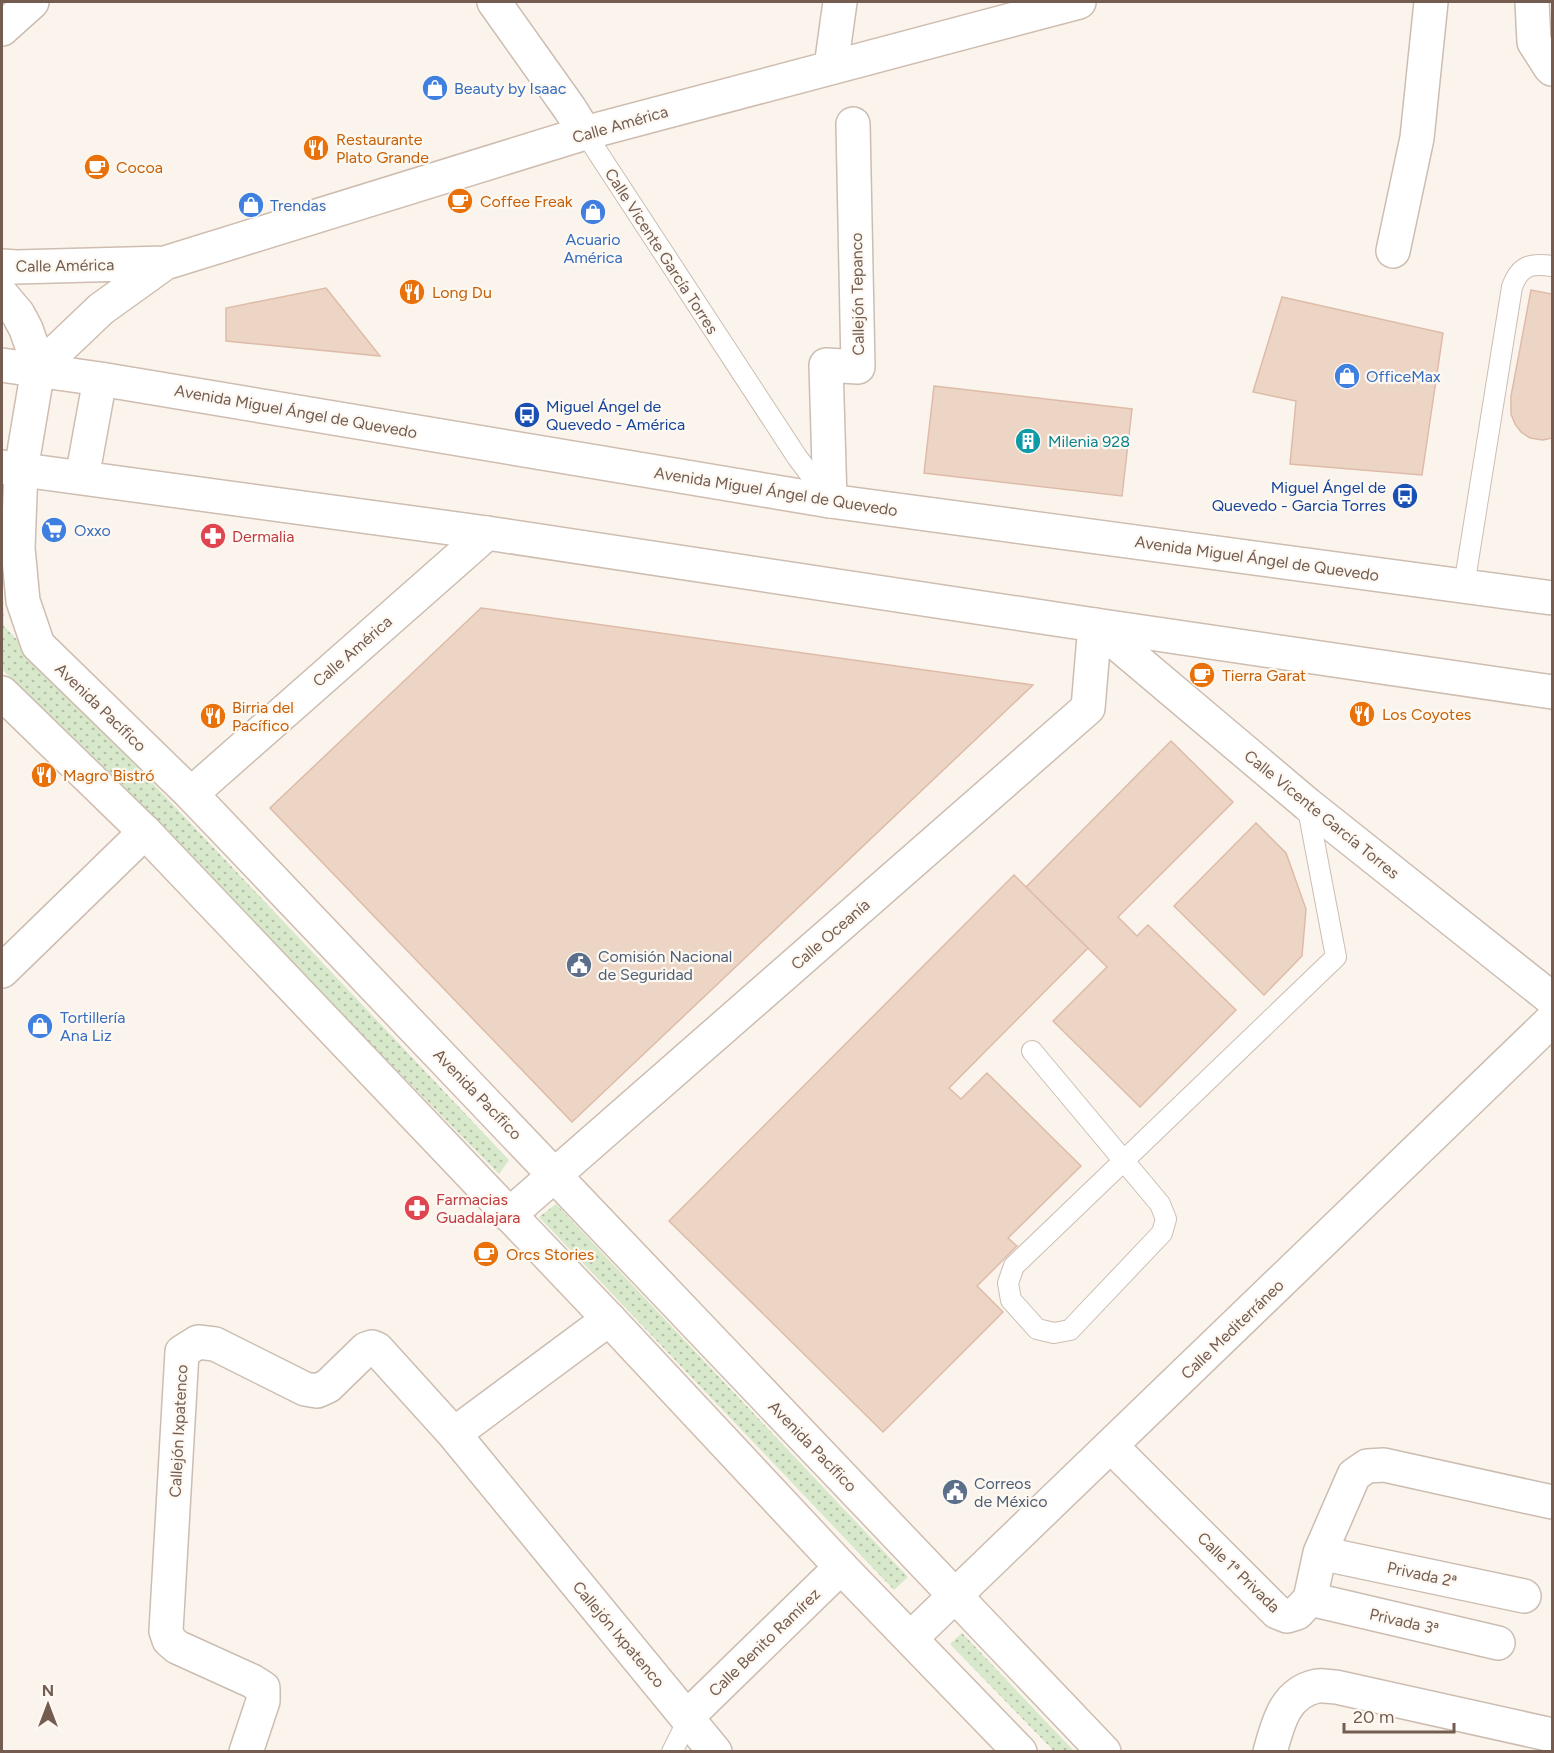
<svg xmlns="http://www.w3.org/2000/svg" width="1554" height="1753" font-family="Figtree,sans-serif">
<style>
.grass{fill:url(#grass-dots)}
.building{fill:#edd5c6;stroke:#debba8;stroke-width:1.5}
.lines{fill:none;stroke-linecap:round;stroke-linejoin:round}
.lane-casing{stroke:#ccbdb2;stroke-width:22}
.street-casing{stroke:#ccbdb2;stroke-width:36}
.secondary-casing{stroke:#cebdb0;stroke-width:36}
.lane{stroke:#fff;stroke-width:20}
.street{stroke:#fff;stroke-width:33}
.secondary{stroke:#fff;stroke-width:33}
.labels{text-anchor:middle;stroke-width:4.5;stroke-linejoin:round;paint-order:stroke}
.shop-label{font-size:16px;fill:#366cbe;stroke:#fdf9f2;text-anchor:start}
.street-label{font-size:16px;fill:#745c51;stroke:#fdf9f2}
.food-label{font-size:16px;fill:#c56008;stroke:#fdf9f2;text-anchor:start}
.transit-label{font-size:16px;fill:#164399;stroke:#fdf9f2;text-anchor:start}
.culture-label{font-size:16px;fill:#0d838f;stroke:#fdf9f2;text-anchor:start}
.health-label{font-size:16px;fill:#be3a42;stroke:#fdf9f2;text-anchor:start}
.service-label{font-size:16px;fill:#4e5e75;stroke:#fdf9f2;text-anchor:start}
</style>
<defs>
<pattern id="grass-dots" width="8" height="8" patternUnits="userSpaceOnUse" patternTransform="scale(1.5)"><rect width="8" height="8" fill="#d7e8cb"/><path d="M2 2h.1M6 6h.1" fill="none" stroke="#b3bfa7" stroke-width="1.8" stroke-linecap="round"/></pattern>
</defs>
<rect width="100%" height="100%" fill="#fbf4ec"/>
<!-- grass -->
<path class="grass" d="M 2,560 L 4,626 L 509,1160 L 499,1174 L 2,669 Z
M 556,1204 L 908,1577 L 894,1590 L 539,1217 Z
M 962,1633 L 1074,1751 L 1054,1751 L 950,1644 Z"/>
<!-- building -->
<path class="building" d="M 326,288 L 380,356 L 226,341 L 226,308 Z
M 1531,290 L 1552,294 L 1552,438 L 1543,440 L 1530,438 L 1521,432 L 1515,424 L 1511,414 L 1511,396 Z
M 1282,297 L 1443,333 L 1422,475 L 1290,464 L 1296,401 L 1253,392 Z
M 934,386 L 1132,409 L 1122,496 L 924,473 Z
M 481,608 L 1033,685 L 572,1122 L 270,808 Z
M 1171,741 L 1233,802 L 1118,917 L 1137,936 L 1148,925 L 1236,1010 L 1140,1107 L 1053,1021 L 1107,967 L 1026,887 Z
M 1256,823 L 1286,853 L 1306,909 L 1302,956 L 1264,995 L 1174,906 Z
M 1014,875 L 1088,948 L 949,1088 L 961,1099 L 987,1073 L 1081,1166 L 1008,1238 L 1017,1246 L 977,1286 L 1003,1312 L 883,1432 L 669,1221 Z"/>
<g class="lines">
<!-- lane casing -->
<g class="lane-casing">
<path id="lane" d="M 585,133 L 797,457 L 828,498
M 1464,586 L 1512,287 C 1520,265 1531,263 1552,266
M 1032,1051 L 1160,1204 L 1166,1219 L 1162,1233 L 1070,1330 L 1054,1333 L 1037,1329 L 1011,1300 L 1008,1283 L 1014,1266 L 1336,957 L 1307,804
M 672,1752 L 682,1732 L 687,1717"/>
</g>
<!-- street casing -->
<g class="street-casing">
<path id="street" d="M 494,2 L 570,109 L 585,133
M 1532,2 L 1534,42 L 1550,67 L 1552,69
M 2,29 L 32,2
M 831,67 L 840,2
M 1393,251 L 1417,138 L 1431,2
M 830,501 L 826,365 L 858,367 L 853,124
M 1095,625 L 1307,804 L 1552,999
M 191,794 L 487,533
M 2,971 L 145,832
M 509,1215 L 1088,708 L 1095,625
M 454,1434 L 609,1319
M 1111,1446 L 1277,1612 L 1287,1616 L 1297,1613 L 1310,1599 L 1320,1553 L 1354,1475 L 1367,1466 L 1384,1465 L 1552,1502
M 1320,1553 L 1524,1596
M 1310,1599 L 1498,1643
M 911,1638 L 1552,1020
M 687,1717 L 841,1567
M 246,1752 L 263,1701 L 263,1688 L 252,1681 L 177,1647 L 169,1640 L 166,1631 L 182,1352 L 198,1342 L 215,1344 L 305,1389 L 317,1391 L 328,1386 L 366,1349 L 372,1347 L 377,1349 L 454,1434 L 715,1752
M 1270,1752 C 1278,1724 1284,1693 1317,1686 C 1323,1685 1330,1687 1336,1687 L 1552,1735"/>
</g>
<!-- secondary casing -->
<g class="secondary-casing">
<path id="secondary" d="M 2,266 L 16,267 L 165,263 L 585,133 L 1079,2
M 2,295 L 18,314 L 26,329 L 34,352 L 38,369 L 21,470 L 18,548 L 23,601 L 38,645 L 191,794 L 1104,1752
M 2,365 L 100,379 L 830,501 L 1552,598
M 38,369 L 101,309 L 165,263
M 2,467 L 487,533 L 1095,625 L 1552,692
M 82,478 L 100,379
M 2,693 L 145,832 L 609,1319 L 841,1567 L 1020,1752"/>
</g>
<!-- lane -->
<use href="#lane" class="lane"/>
<!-- street -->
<use href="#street" class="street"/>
<!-- secondary -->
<use href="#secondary" class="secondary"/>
</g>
<!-- icons -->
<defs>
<g id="shop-disc" transform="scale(1.35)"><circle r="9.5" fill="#3f7fe0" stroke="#fdf9f2"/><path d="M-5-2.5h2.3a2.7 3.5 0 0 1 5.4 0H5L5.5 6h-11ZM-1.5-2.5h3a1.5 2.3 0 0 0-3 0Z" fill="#fff"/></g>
<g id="restaurant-disc" transform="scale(1.35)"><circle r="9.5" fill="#e8710a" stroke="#fdf9f2"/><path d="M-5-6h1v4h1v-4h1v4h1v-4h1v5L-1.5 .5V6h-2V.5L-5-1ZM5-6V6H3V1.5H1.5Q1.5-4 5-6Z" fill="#fff"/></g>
<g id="cafe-disc" transform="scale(1.35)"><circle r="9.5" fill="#e8710a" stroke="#fdf9f2"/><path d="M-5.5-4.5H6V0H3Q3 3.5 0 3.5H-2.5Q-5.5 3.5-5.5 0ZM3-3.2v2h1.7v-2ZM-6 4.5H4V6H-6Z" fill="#fff"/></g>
<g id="bus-disc" transform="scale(1.35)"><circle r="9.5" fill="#1a4fb4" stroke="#fdf9f2"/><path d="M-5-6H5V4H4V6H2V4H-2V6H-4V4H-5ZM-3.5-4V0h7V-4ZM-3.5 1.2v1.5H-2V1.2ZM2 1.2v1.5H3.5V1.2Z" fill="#fff"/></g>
<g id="building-disc" transform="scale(1.35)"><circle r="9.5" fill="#0f9aa8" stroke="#fdf9f2"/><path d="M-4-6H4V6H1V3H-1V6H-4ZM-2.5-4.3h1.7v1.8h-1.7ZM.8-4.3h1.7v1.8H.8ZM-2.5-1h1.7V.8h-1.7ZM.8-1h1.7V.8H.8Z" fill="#fff"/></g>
<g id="supermarket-disc" transform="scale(1.35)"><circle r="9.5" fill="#3f7fe0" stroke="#fdf9f2"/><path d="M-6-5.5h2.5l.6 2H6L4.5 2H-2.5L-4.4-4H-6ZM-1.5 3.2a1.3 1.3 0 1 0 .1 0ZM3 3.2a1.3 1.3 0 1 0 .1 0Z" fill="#fff"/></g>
<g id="pharmacy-disc" transform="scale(1.35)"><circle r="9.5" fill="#e0444e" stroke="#fdf9f2"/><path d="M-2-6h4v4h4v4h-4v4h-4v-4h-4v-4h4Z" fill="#fff"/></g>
<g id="civic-disc" transform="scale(1.35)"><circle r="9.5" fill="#5c6f8a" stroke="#fdf9f2"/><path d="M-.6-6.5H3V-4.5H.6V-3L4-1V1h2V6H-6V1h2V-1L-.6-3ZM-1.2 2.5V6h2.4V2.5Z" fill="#fff"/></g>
</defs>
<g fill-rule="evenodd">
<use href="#shop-disc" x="435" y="88"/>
<use href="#restaurant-disc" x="316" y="148"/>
<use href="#cafe-disc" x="97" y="167"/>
<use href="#cafe-disc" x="460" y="201"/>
<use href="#shop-disc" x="251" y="205"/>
<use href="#shop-disc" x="593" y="212"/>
<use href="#restaurant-disc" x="412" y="292"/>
<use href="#shop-disc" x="1347" y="376"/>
<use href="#bus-disc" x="527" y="415"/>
<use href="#building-disc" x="1028" y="441"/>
<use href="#bus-disc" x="1405" y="496"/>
<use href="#supermarket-disc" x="54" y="530"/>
<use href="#pharmacy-disc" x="213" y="536"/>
<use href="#cafe-disc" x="1202" y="675"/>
<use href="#restaurant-disc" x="1362" y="714"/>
<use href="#restaurant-disc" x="213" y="716"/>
<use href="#restaurant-disc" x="44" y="775"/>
<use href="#civic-disc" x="579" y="965"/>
<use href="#shop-disc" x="40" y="1026"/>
<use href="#pharmacy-disc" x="417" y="1208"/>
<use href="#cafe-disc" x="486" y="1254"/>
<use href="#civic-disc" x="955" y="1492"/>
</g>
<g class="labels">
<!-- shop labels -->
<g class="shop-label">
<text x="454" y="94">Beauty by Isaac</text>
<text x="270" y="211">Trendas</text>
<text x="593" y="245" text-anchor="middle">Acuario<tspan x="593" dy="18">América</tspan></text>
<text x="1366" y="382">OfficeMax</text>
<text x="74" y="536">Oxxo</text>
<text x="60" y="1023">Tortillería<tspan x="60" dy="18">Ana Liz</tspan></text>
</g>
<!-- street labels -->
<g class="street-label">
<text transform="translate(620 124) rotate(-16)" y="6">Calle América</text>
<text transform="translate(662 251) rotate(57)" y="6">Calle Vicente García Torres</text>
<text transform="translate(65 265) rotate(-1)" y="6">Calle América</text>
<text transform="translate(857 294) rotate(-91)" y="6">Callejón Tepanco</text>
<text transform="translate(296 411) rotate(10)" y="6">Avenida Miguel Ángel de Quevedo</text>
<text transform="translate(776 491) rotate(9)" y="6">Avenida Miguel Ángel de Quevedo</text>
<text transform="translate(1257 558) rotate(8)" y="6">Avenida Miguel Ángel de Quevedo</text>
<text transform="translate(352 651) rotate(-41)" y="6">Calle América</text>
<text transform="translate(101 707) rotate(44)" y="6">Avenida Pacífico</text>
<text transform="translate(1322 814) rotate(39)" y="6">Calle Vicente García Torres</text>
<text transform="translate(830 934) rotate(-41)" y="6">Calle Oceanía</text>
<text transform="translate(478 1094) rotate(46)" y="6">Avenida Pacífico</text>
<text transform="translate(1232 1329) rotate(-44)" y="6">Calle Mediterráneo</text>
<text transform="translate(178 1431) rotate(-87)" y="6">Callejón Ixpatenco</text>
<text transform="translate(813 1446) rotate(46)" y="6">Avenida Pacífico</text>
<text transform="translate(1239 1572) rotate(44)" y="6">Calle 1ª Privada</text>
<text transform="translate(1422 1574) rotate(12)" y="6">Privada 2ª</text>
<text transform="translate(1404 1621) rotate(13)" y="6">Privada 3ª</text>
<text transform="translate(619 1634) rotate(50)" y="6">Callejón Ixpatenco</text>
<text transform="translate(764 1642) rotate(-44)" y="6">Calle Benito Ramírez</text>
</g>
<!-- food labels -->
<g class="food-label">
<text x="336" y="145">Restaurante<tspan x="336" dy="18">Plato Grande</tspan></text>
<text x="116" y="173">Cocoa</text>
<text x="480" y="207">Coffee Freak</text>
<text x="432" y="298">Long Du</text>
<text x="1222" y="681">Tierra Garat</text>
<text x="232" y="713">Birria del<tspan x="232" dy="18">Pacífico</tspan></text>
<text x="1382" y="720">Los Coyotes</text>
<text x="63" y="781">Magro Bistró</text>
<text x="506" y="1260">Orcs Stories</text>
</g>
<!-- transit labels -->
<g class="transit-label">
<text x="546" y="412">Miguel Ángel de<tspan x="546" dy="18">Quevedo - América</tspan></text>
<text x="1386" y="493" text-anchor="end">Miguel Ángel de<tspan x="1386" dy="18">Quevedo - Garcia Torres</tspan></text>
</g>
<!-- culture labels -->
<g class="culture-label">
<text x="1048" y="447">Milenia 928</text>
</g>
<!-- health labels -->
<g class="health-label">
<text x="232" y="542">Dermalia</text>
<text x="436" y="1205">Farmacias<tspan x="436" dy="18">Guadalajara</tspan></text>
</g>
<!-- service labels -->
<g class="service-label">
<text x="598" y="962">Comisión Nacional<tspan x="598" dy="18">de Seguridad</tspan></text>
<text x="974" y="1489">Correos<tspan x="974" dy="18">de México</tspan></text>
</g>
</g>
<!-- border -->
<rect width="1554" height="1753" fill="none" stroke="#745c51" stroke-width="6"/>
<!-- north arrow -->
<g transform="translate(48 1705)" stroke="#fdf9f2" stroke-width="4.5" paint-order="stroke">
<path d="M0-4.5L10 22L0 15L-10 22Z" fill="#745c51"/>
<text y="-9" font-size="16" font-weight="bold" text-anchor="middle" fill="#745c51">N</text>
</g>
<!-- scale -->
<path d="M1344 1723v9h110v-9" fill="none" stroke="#745c51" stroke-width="3"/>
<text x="1353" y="1723" font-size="18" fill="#745c51" stroke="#fdf9f2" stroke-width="4.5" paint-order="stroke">20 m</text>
</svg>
